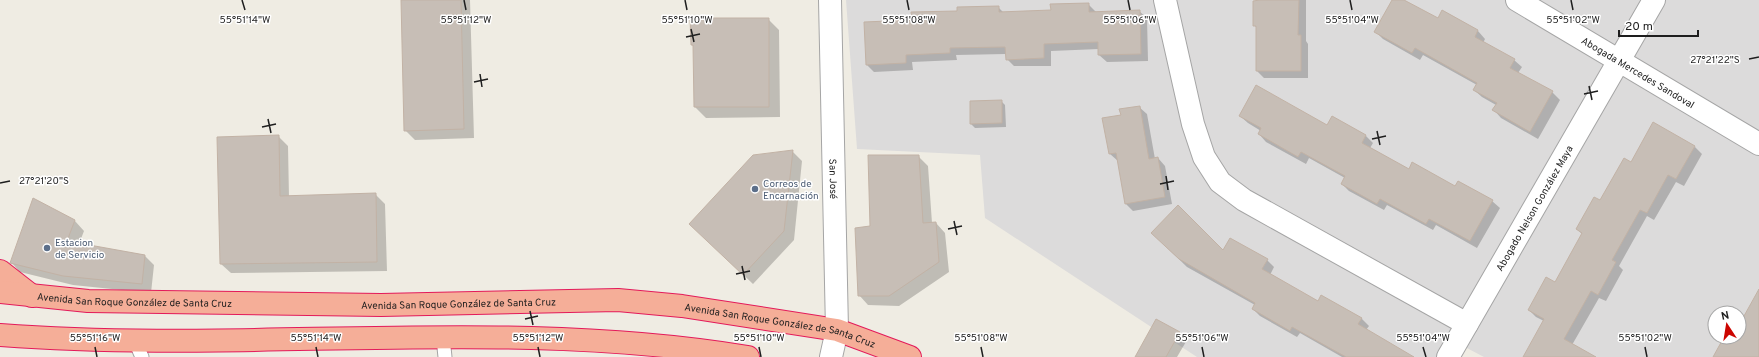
<svg xmlns="http://www.w3.org/2000/svg" width="1759" height="357" font-family="Overpass,sans-serif">
<style>
.residential{fill:#dcdbdb;fill-rule:evenodd}
.shadow{fill:#0003}
.building{fill:#c7beb6;stroke:#c2b2a5}
.lines{fill:none;stroke-linecap:round;stroke-linejoin:round}
.service-casing{stroke:#a5a5a5;stroke-width:15}
.minor-casing{stroke:#a5a5a5;stroke-width:24}
.trunk-casing{stroke:#e31a5a;stroke-width:24}
.service{stroke:#fff;stroke-width:13}
.minor{stroke:#fff;stroke-width:22}
.trunk{stroke:#f5ae98;stroke-width:22}
.ticks{fill:none;stroke:#1e1e1e;stroke-width:1.5}
.service-dot{fill:#5c6f8a;stroke:#fff;stroke-width:1.5}
.labels{text-anchor:middle;stroke-width:3;stroke-linejoin:round;paint-order:stroke}
.street-label{font-size:10px;fill:#1e1e1e;stroke:#fff}
.service-label{font-size:10px;fill:#4e5e75;stroke:#fff;text-anchor:start}
.ticks-label{font-size:10px;text-anchor:middle;fill:#1e1e1e;stroke:#fff;stroke-width:3;stroke-linejoin:round;paint-order:stroke}
</style>
<rect width="100%" height="100%" fill="#efece3"/>
<!-- residential -->
<path class="residential" d="M 846,0 L 1759,0 L 1759,357 L 1484,357 L 1463,346 L 1457,357 L 1197,357 L 985,218 L 980,155 L 857,149 ZM 1715,313 L 1739,313 L 1739,337 L 1715,337 Z"/>
<!-- shadow -->
<path class="shadow" d="M 402,0 L 470,0 L 474,138 L 415,140 L 405,130 Z
M 1261,0 L 1306,0 L 1306,41 L 1308,44 L 1308,78 L 1264,78 L 1257,71 L 1257,28 L 1254,25 Z
M 1394,0 L 1402,0 L 1438,20 L 1443,11 L 1478,31 L 1485,39 L 1483,43 L 1514,60 L 1522,67 L 1518,73 L 1552,92 L 1560,100 L 1538,139 L 1501,118 L 1494,110 L 1496,105 L 1482,97 L 1474,90 L 1477,85 L 1423,55 L 1420,60 L 1383,39 L 1376,32 Z
M 1088,4 L 1096,12 L 1139,11 L 1147,18 L 1148,61 L 1107,62 L 1099,55 L 1099,49 L 1051,51 L 1051,66 L 1014,66 L 1007,59 L 1006,54 L 956,55 L 957,60 L 912,62 L 913,70 L 874,72 L 867,65 L 913,21 L 998,7 L 1004,13 L 1052,11 Z
M 768,19 L 779,30 L 780,117 L 706,118 L 695,107 L 694,47 L 692,45 Z
M 1001,101 L 1005,105 L 1006,127 L 975,128 L 971,124 Z
M 1139,107 L 1147,114 L 1155,159 L 1158,158 L 1165,166 L 1172,204 L 1133,211 L 1126,204 L 1118,161 L 1110,154 L 1122,116 Z
M 1240,116 L 1328,126 L 1332,117 L 1366,136 L 1373,143 L 1370,148 L 1409,170 L 1492,201 L 1500,208 L 1477,248 L 1436,225 L 1433,230 L 1387,205 L 1384,210 L 1349,191 L 1342,184 L 1345,178 L 1309,158 L 1306,164 L 1266,142 L 1259,134 L 1261,131 L 1248,123 Z
M 278,136 L 288,146 L 289,197 L 375,194 L 385,204 L 387,271 L 231,273 L 221,264 Z
M 1695,147 L 1702,154 L 1684,186 L 1676,182 L 1654,220 L 1647,216 L 1619,266 L 1623,270 L 1606,301 L 1599,298 L 1572,345 L 1583,357 L 1524,357 L 1544,321 L 1536,317 L 1529,310 L 1555,284 L 1582,234 L 1577,229 L 1632,163 Z
M 792,151 L 802,161 L 794,240 L 753,284 L 700,233 Z
M 918,156 L 928,166 L 932,223 L 936,223 L 945,233 L 949,272 L 899,306 L 868,305 L 859,295 L 871,227 Z
M 75,221 L 84,231 L 79,244 L 144,255 L 154,265 L 151,293 L 73,285 L 20,272 L 11,262 Z
M 1152,233 L 1223,252 L 1267,260 L 1274,267 L 1270,275 L 1319,302 L 1361,318 L 1369,326 L 1366,330 L 1408,357 L 1342,357 L 1300,333 L 1297,337 L 1260,316 L 1253,309 L 1255,305 L 1187,267 Z
M 1179,333 L 1187,340 L 1177,357 L 1136,357 Z"/>
<!-- building -->
<path class="building" d="M 401,0 L 461,0 L 464,129 L 404,131 Z
M 1260,0 L 1299,0 L 1298,35 L 1301,35 L 1301,71 L 1256,71 L 1256,26 L 1253,26 L 1253,1 Z
M 1392,0 L 1404,0 L 1438,18 L 1442,10 L 1478,30 L 1475,37 L 1515,59 L 1510,68 L 1553,91 L 1530,132 L 1492,110 L 1497,103 L 1473,90 L 1477,83 L 1415,48 L 1412,53 L 1374,32 Z
M 1089,3 L 1089,12 L 1140,10 L 1141,54 L 1098,55 L 1098,42 L 1044,44 L 1044,58 L 1006,60 L 1005,47 L 950,48 L 950,53 L 906,55 L 906,63 L 866,65 L 864,22 L 912,20 L 911,12 L 957,11 L 957,7 L 999,6 L 999,12 L 1051,10 L 1050,4 Z
M 690,18 L 769,18 L 769,107 L 694,107 L 693,45 L 691,45 Z
M 1256,85 L 1327,125 L 1332,116 L 1366,135 L 1362,143 L 1409,169 L 1412,162 L 1455,186 L 1458,181 L 1493,200 L 1470,241 L 1429,219 L 1426,224 L 1380,199 L 1377,204 L 1341,184 L 1345,176 L 1301,152 L 1298,157 L 1258,134 L 1261,128 L 1239,116 Z
M 1002,100 L 1002,123 L 970,124 L 970,101 Z
M 1140,106 L 1149,159 L 1158,157 L 1165,197 L 1125,204 L 1116,153 L 1109,154 L 1102,118 L 1121,115 L 1119,109 Z
M 1653,122 L 1695,146 L 1676,179 L 1668,175 L 1647,213 L 1640,210 L 1612,260 L 1616,262 L 1598,295 L 1591,291 L 1564,339 L 1596,357 L 1523,357 L 1544,319 L 1528,310 L 1546,277 L 1555,282 L 1582,233 L 1576,229 L 1594,197 L 1600,200 L 1624,158 L 1631,162 Z
M 279,135 L 280,196 L 376,193 L 377,262 L 220,264 L 217,137 Z
M 793,150 L 784,231 L 743,275 L 689,224 L 753,155 Z
M 868,155 L 919,155 L 923,223 L 936,222 L 939,262 L 889,296 L 858,296 L 855,228 L 870,226 Z
M 33,198 L 75,220 L 67,241 L 145,255 L 142,284 L 63,276 L 10,263 Z
M 1178,205 L 1223,250 L 1230,238 L 1268,259 L 1262,269 L 1318,301 L 1321,295 L 1362,318 L 1358,324 L 1414,357 L 1346,357 L 1292,327 L 1290,331 L 1252,309 L 1255,303 L 1179,259 L 1151,233 Z
M 1759,289 L 1759,357 L 1713,357 L 1724,337 L 1739,337 L 1739,325 Z
M 1156,319 L 1180,332 L 1166,357 L 1135,357 Z"/>
<g class="lines">
<!-- service casing -->
<g class="service-casing">
<path id="service" d="M 443,338 L 445,357
M 134,339 L 142,357"/>
</g>
<!-- minor casing -->
<g class="minor-casing">
<g id="minor">
<path id="s1" d="M 830,0 L 837,330 L 831,357"/>
<path d="M 1165,0 L 1193,124 L 1204,157 L 1220,182 L 1244,200 L 1467,324"/>
<path id="s2" d="M 1517,0 L 1759,144"/>
<path id="s3" d="M 1448,357 L 1654,0"/>
</g>
</g>
<!-- trunk casing -->
<g class="trunk-casing">
<g id="trunk">
<path d="M 0,271 L 32,296"/>
<path id="s4" d="M 0,292 L 88,301 L 381,305 L 618,300 L 682,306 L 837,330 L 910,357"/>
<path d="M 0,335 C 249,354 501,316 748,357"/>
</g>
</g>
<!-- service -->
<use href="#service" class="service"/>
<!-- minor -->
<use href="#minor" class="minor"/>
<!-- trunk -->
<use href="#trunk" class="trunk"/>
</g>
<!-- ticks -->
<path class="ticks" d="M 242,0 L 245,10M 464,0 L 466,10M 685,0 L 687,10M 907,0 L 909,10M 1128,0 L 1130,10M 1350,0 L 1352,10M 1571,0 L 1573,10M 691,29 L 694,42M 686,37 L 700,34M 1749,59 L 1759,57M 480,74 L 482,87M 474,82 L 488,79M 1589,86 L 1592,100M 1584,94 L 1598,91M 268,119 L 271,133M 262,127 L 276,124M 1377,131 L 1380,145M 1372,139 L 1386,136M 1166,176 L 1168,190M 0,183 L 10,181M 1160,184 L 1174,181M 954,221 L 957,235M 948,229 L 962,226M 742,266 L 745,280M 736,274 L 750,271M 530,311 L 533,325M 525,319 L 538,316M 95,347 L 97,357M 316,347 L 318,357M 538,347 L 540,357M 759,347 L 761,357M 981,347 L 983,357M 1202,347 L 1204,357M 1423,347 L 1426,357M 1645,347 L 1647,357"/>
<!-- markers -->
<g class="service-dot">
<circle cx="755" cy="189" r="4"/>
<circle cx="47" cy="248" r="4"/>
</g>
<g class="labels">
<!-- street labels -->
<g class="street-label">
<text dy="4" stroke="none"><textPath href="#s2" startOffset="141">Abogada Mercedes Sandoval</textPath></text>
<text dy="4" stroke="none"><textPath href="#s1" startOffset="179">San José</textPath></text>
<text dy="4" stroke="none"><textPath href="#s3" startOffset="172">Abogado Nelson González Maya</textPath></text>
<text dy="4" stroke="none"><textPath href="#s4" startOffset="135">Avenida San Roque González de Santa Cruz</textPath></text>
<text dy="4" stroke="none"><textPath href="#s4" startOffset="459">Avenida San Roque González de Santa Cruz</textPath></text>
<text dy="4" stroke="none"><textPath href="#s4" startOffset="783">Avenida San Roque González de Santa Cruz</textPath></text>
</g>
<!-- service labels -->
<g class="service-label">
<text x="763" y="187">Correos de<tspan x="763" dy="12">Encarnación</tspan></text>
<text x="55" y="246">Estacion<tspan x="55" dy="12">de Servicio</tspan></text>
</g>
</g>
<g class="ticks-label">
<text x="245" y="23">55°51'14"W</text>
<text x="466" y="23">55°51'12"W</text>
<text x="687" y="23">55°51'10"W</text>
<text x="909" y="23">55°51'08"W</text>
<text x="1130" y="23">55°51'06"W</text>
<text x="1352" y="23">55°51'04"W</text>
<text x="1573" y="23">55°51'02"W</text>
<text x="1715" y="63">27°21'22"S</text>
<text x="44" y="184">27°21'20"S</text>
<text x="95" y="341">55°51'16"W</text>
<text x="316" y="341">55°51'14"W</text>
<text x="538" y="341">55°51'12"W</text>
<text x="759" y="341">55°51'10"W</text>
<text x="981" y="341">55°51'08"W</text>
<text x="1202" y="341">55°51'06"W</text>
<text x="1423" y="341">55°51'04"W</text>
<text x="1645" y="341">55°51'02"W</text>
</g>
<!-- north arrow -->
<g transform="translate(1727 325) rotate(348)"><circle r="19" fill="#ffffff" stroke="#a5a5a5"/>
<path d="M0-3L7 15L0 10L-7 15Z" fill="#cc0500"/>
<text y="-6" font-size="11" font-weight="bold" text-anchor="middle" fill="#1e1e1e">N</text>
</g>
<!-- scale -->
<path d="M1619 30v6h79v-6" fill="none" stroke="#1e1e1e" stroke-width="2"/>
<text x="1625" y="30" font-size="12" fill="#1e1e1e" stroke="#ffffff" stroke-width="3" paint-order="stroke">20 m</text>
</svg>
